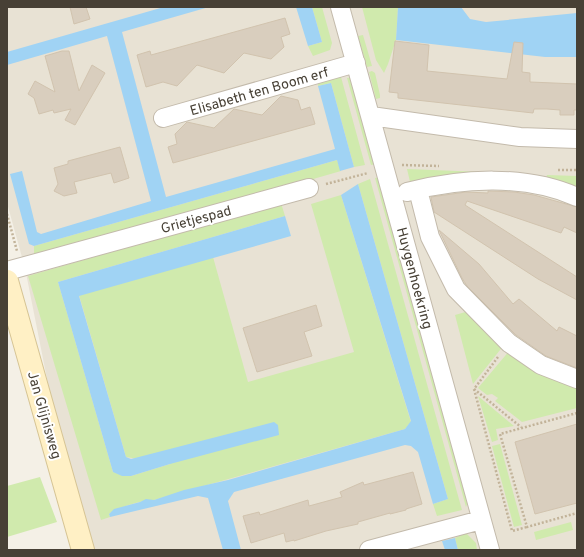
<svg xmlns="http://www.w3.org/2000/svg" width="584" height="557" font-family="Overpass,sans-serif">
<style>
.residential{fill:#e8e2d4}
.green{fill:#d0eaad}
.water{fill:#a0d3f4}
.building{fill:#d9cebe;stroke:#d1c3ae}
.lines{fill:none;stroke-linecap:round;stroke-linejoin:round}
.street-casing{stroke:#c3baab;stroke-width:20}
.secondary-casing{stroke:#d6c494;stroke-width:24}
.path{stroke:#c2b399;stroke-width:2.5;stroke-dasharray:2 2;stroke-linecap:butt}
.street{stroke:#fff;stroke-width:18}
.secondary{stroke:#fff0c5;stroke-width:22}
.labels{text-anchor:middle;stroke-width:4;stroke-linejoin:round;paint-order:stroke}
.street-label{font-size:14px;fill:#474035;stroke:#fff}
</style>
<rect width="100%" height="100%" fill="#f4f0e6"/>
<!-- residential -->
<path class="residential" d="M 7,7 L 577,7 L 577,550 L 81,550 L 25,268 L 7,203 Z"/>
<!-- green -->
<path class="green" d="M 312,7 L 322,7 L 332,43 L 330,50 L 313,56 L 308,46 L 322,42 Z
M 362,7 L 398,7 L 396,40 L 388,64 L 384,73 L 376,60 Z
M 363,35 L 372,66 L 367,67 L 358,36 Z
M 372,71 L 375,73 L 380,95 L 380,98 L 376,99 L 369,72 Z
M 336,73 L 341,77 L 365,165 L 354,167 L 331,83 L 318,86 L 317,78 Z
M 353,77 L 376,164 L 371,165 L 347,78 Z
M 337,160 L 341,171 L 34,259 L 34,246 Z
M 407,169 L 483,172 L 484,176 L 411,186 Z
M 547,175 L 577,176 L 577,192 L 545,181 Z
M 380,177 L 469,499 L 466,507 L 375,178 Z
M 370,179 L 462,510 L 437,516 L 433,504 L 448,499 L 358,184 Z
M 341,195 L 411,422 L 405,429 L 154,500 C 144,499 116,508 109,514 L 110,517 L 101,520 L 28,276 L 281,203 L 285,216 L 58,282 L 113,472 L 131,476 L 170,464 L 126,457 L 79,295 L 213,257 L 248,382 L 354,352 L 311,204 Z
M 469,311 L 504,345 L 473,384 L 455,315 Z
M 510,350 L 577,385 L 577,408 L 522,422 L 495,401 L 498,398 L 492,394 L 487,395 L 478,388 Z
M 478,396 L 514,426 L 496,429 L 498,440 L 492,442 Z
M 500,444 L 522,525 L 514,527 L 492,446 Z
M 40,477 L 57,522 L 7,537 L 7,486 Z
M 571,522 L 573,530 L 536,540 L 534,532 Z
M 466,533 L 476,543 L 477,550 L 458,550 L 455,538 Z"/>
<!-- water -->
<path class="water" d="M 164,7 L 209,7 L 122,32 L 166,197 L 335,149 L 318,86 L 331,83 L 354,167 L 340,171 L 337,160 L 34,246 L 29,244 L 10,174 L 22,171 L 37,232 L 41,234 L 151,201 L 107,36 L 7,65 L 7,52 Z
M 296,7 L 312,7 L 322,42 L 308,46 Z
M 398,7 L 461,7 L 470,19 L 486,22 L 577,13 L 577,57 L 545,57 L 396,40 Z
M 358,184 L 448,499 L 433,504 L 418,452 L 411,446 L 405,445 L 234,492 L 228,501 L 241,550 L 223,550 L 208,498 L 198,496 L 110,517 L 109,514 L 114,509 L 140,502 L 146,499 L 154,500 L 184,490 L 228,480 L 405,429 L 411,421 L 341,195 Z
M 285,216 L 291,236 L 79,296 L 126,457 L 131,459 L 274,422 L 278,425 L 279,435 L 170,464 L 131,476 L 122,476 L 113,472 L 58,282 Z
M 455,538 L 458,550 L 445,550 L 442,541 Z"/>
<!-- building -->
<path class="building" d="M 70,7 L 86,7 L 90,19 L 74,24 Z
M 285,18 L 290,34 L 281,37 L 284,47 L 271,59 L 244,53 L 224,73 L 197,65 L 177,86 L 163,82 L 146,87 L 137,55 L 150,51 L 151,55 Z
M 395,41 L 429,45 L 427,71 L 507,79 L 514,42 L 523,43 L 522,72 L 530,73 L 530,82 L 577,84 L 577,110 L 574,110 L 574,115 L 560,115 L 560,110 L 547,109 L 534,109 L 533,113 L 398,98 L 398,93 L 389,92 Z
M 62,51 L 69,51 L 79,91 L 92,65 L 105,73 L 75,125 L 65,120 L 71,109 L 54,113 L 53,110 L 39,114 L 34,98 L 28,94 L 35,81 L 55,92 L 45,56 Z
M 281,96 L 298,100 L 301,110 L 310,107 L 315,124 L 173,163 L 168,147 L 177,144 L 175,134 L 187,122 L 214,128 L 234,109 L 262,115 Z
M 120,147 L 129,178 L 114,183 L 111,173 L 74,182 L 77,193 L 64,196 L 54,191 L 58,184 L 54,168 L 68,164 L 68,161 Z
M 488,191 L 514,192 L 534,195 L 577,207 L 577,233 L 564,227 L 561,233 L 467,201 L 465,205 L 577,277 L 577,300 L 538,279 L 434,212 L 431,197 L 466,192 L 488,193 Z
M 439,230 L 479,264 L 513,304 L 519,299 L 557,331 L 559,327 L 577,336 L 577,368 L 546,356 L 516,335 L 467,286 L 462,278 Z
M 316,305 L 322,326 L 304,332 L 312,356 L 257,372 L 243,328 Z
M 577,424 L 577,503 L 535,514 L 515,442 Z
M 413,472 L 422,504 L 406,509 L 406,510 L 390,514 L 390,513 L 358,522 L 358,524 L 326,531 L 294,541 L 294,540 L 286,542 L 284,533 L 251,543 L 243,516 L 259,512 L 260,515 L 308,500 L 309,506 L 342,497 L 340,492 L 363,482 L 364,485 Z"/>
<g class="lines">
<!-- street casing -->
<g class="street-casing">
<path id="street" d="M 340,7 L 490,550
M 371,116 L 520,137 L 577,139
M 163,118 L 356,63
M 418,190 L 430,237 L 456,289 L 509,343 L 541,365 L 577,379
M 407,192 C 462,178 525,174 577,197
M 7,271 L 309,188
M 369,550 L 481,520"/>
</g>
<!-- secondary casing -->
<g class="secondary-casing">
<path id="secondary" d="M 7,281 L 83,550"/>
</g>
<!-- path -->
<path class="path" d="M 402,165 L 439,166
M 558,170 L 577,170
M 326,184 L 368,173
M 7,214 L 17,251
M 498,357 L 474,389 L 521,427
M 474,389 L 512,531 L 527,527
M 577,413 L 500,434 L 527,527 L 577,513"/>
<!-- street -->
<use href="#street" class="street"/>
<!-- secondary -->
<use href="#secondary" class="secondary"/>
</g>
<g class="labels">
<!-- street labels -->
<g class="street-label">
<text transform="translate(259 91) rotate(-16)" y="5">Elisabeth ten Boom erf</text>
<text transform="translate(196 219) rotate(-15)" y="5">Grietjespad</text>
<text transform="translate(415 278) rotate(75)" y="5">Huygenhoekring</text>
<text transform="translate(45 415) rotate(74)" y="5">Jan Glijnisweg</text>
</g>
</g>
<!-- border -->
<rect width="584" height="557" fill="none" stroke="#474035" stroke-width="16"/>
</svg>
